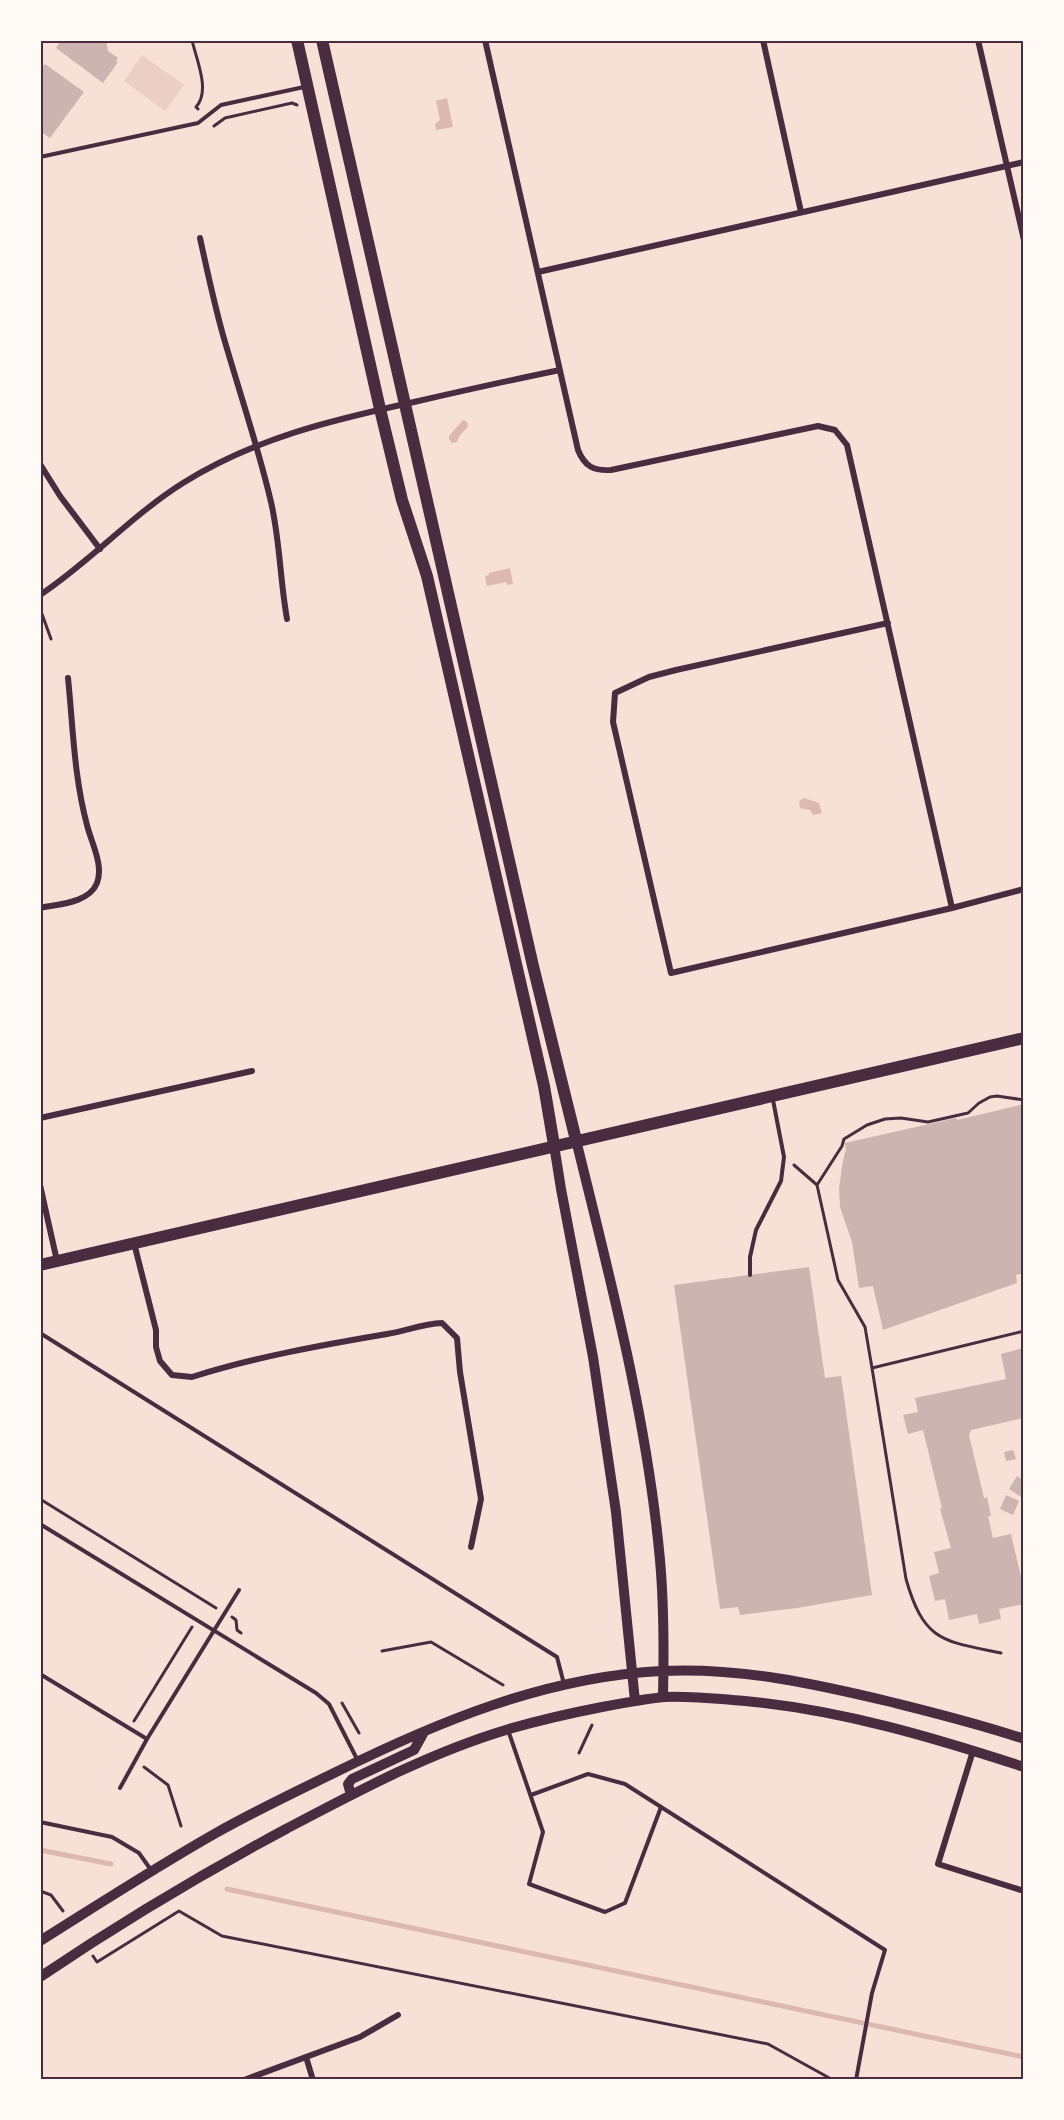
<svg xmlns="http://www.w3.org/2000/svg" width="1064" height="2120" font-family="Arial,sans-serif">
<style>
.green{fill:#ebcfc5}
.water{fill:#dcb8b0}
.lines{fill:none;stroke-linecap:round;stroke-linejoin:round}
.stream{stroke:#dcb8b0;stroke-width:5}
.building{fill:#ccb4b1}
.path{stroke:#4a2c40;stroke-width:3}
.service{stroke:#4a2c40;stroke-width:4}
.minor{stroke:#4a2c40;stroke-width:6}
.tertiary{stroke:#4a2c40;stroke-width:10}
.secondary{stroke:#4a2c40;stroke-width:12}
.neatline{fill:none;stroke:#4a2c40;stroke-width:2}
</style>
<rect width="100%" height="100%" fill="#f7e1d7"/>
<!-- green -->
<path class="green" d="M 142,55 L 184,85 L 165,111 L 124,81 Z"/>
<!-- water -->
<path class="water" d="M 447,98 L 453,127 L 436,130 L 435,124 L 440,120 L 436,101 Z
M 463,420 L 467,422 L 468,427 L 460,435 L 457,442 L 452,443 L 449,439 L 449,436 Z
M 510,568 L 513,584 L 507,585 L 506,582 L 487,586 L 485,576 L 489,575 L 489,573 Z
M 804,798 L 819,803 L 822,813 L 813,815 L 810,810 L 800,808 L 799,801 Z"/>
<g class="lines">
<!-- stream -->
<path class="stream" d="M 40,1850 L 111,1864
M 227,1889 L 1024,2057"/>
</g>
<!-- building -->
<path class="building" d="M 61,40 L 106,40 L 108,51 L 118,58 L 116,61 L 118,62 L 103,83 L 56,48 Z
M 45,64 L 84,92 L 50,138 L 40,131 L 40,70 Z
M 1024,1104 L 1024,1273 L 1016,1275 L 1017,1283 L 883,1330 L 873,1286 L 859,1288 L 852,1242 L 840,1207 L 839,1189 L 842,1166 L 845,1152 L 846,1151 L 845,1143 L 956,1118 L 957,1120 Z
M 809,1267 L 825,1378 L 841,1376 L 872,1595 L 797,1608 L 740,1615 L 738,1607 L 720,1609 L 674,1285 Z
M 1024,1348 L 1024,1418 L 971,1430 L 969,1435 L 984,1498 L 987,1497 L 991,1516 L 988,1516 L 993,1538 L 1011,1534 L 1024,1590 L 1024,1604 L 999,1609 L 1001,1619 L 979,1624 L 977,1614 L 949,1620 L 945,1599 L 935,1601 L 929,1576 L 939,1573 L 934,1552 L 951,1548 L 940,1509 L 942,1508 L 923,1430 L 908,1434 L 903,1415 L 918,1412 L 915,1398 L 1006,1379 L 1001,1354 Z
M 1013,1450 L 1016,1459 L 1006,1461 L 1004,1452 Z
M 1017,1476 L 1024,1481 L 1024,1492 L 1021,1497 L 1009,1489 Z
M 1006,1495 L 1019,1501 L 1013,1515 L 1000,1509 Z"/>
<g class="lines">
<!-- path -->
<path class="path" d="M 192,40 C 196,59 211,91 196,107 L 198,109
M 214,126 L 225,118 L 292,103 L 297,105
M 42,614 L 51,639
M 794,1165 L 817,1185 L 838,1280 L 865,1327 L 872,1368
M 817,1185 L 842,1146 L 844,1139 L 867,1125 L 885,1119 L 901,1118 L 928,1122 L 968,1113 L 979,1103 L 990,1097 L 997,1096 L 1024,1100
M 40,1499 L 216,1608
M 232,1617 L 236,1620 L 237,1630 L 241,1633
M 382,1651 L 431,1642 L 503,1685
M 1001,1653 C 943,1641 924,1642 906,1579 L 872,1368 L 1024,1331
M 342,1703 L 359,1733
M 134,1721 L 192,1627
M 579,1753 L 592,1725
M 144,1767 L 168,1785 L 181,1826
M 40,1891 L 51,1895 L 63,1911
M 93,1956 L 97,1962 L 179,1911 L 222,1936 L 768,2044 L 833,2080
M 882,2080 L 884,2080"/>
<!-- service -->
<path class="service" d="M 40,157 L 198,123 L 221,105 L 304,87
M 750,1275 L 750,1257 L 756,1230 L 781,1181 L 784,1157 L 773,1100
M 40,1333 L 557,1657 L 564,1684
M 40,1524 L 316,1693 L 329,1704 L 358,1761
M 40,1674 L 147,1739 L 239,1590
M 508,1730 L 543,1832 L 529,1884 L 605,1912 L 625,1903 L 661,1807
M 120,1788 L 147,1739
M 531,1795 L 588,1774 L 625,1784 L 885,1950 L 872,1993 L 856,2080
M 40,1822 L 112,1837 L 139,1853 L 151,1870"/>
<!-- minor -->
<path class="minor" d="M 485,40 L 578,450 C 585,467 594,471 611,470 L 818,426 L 835,430 L 847,445 L 952,908
M 763,40 L 801,212
M 978,40 L 1024,240
M 200,238 C 207,270 214,303 223,335 C 239,391 258,446 271,502 C 280,541 280,580 287,619
M 538,272 L 1024,162
M 40,464 L 60,496 L 100,549
M 40,595 C 91,561 132,515 183,483 C 255,438 332,420 414,402 C 462,391 511,380 560,370
M 888,623 L 676,670 L 649,677 L 615,693 L 613,722 L 671,973 L 952,908 L 1024,889
M 40,908 C 59,904 89,903 97,883 C 104,865 91,842 87,825 C 74,777 73,727 68,678
M 40,1118 L 252,1071
M 40,1185 L 57,1261
M 134,1243 L 156,1330 L 156,1347 L 160,1361 L 172,1375 L 192,1377 C 255,1357 322,1345 387,1334 C 407,1331 421,1324 442,1323 L 457,1338 L 460,1372 L 481,1499 L 471,1547
M 973,1751 L 938,1864 L 1024,1891
M 306,2057 L 313,2080
M 244,2080 L 360,2037 L 398,2015"/>
<!-- tertiary -->
<path class="tertiary" d="M 576,1140 C 610,1278 647,1418 660,1560 C 664,1605 664,1652 663,1697
M 554,1145 L 561,1189 L 593,1357 L 616,1512 L 635,1701
M 351,1795 L 348,1784 L 352,1779 L 414,1750 L 424,1732
M 40,1941 C 99,1904 156,1867 216,1833 C 255,1811 295,1792 334,1773 C 437,1722 545,1677 661,1671 C 739,1667 816,1684 891,1702 C 935,1713 980,1724 1024,1739
M 40,1977 C 120,1923 202,1874 286,1829 C 358,1791 431,1752 509,1729 C 540,1720 571,1713 602,1707 C 623,1703 644,1699 665,1697 C 692,1696 719,1699 745,1701 C 841,1710 932,1737 1024,1767"/>
<!-- secondary -->
<path class="secondary" d="M 297,40 L 380,409 L 402,500 L 427,576 L 544,1086 L 554,1145
M 322,40 L 533,966 L 576,1140
M 40,1265 L 1024,1038"/>
</g>
<!-- border -->
<rect width="1064" height="2120" fill="none" stroke="#fffaf5" stroke-width="84"/>
<rect x="42" y="42" width="980" height="2036" class="neatline"/>
</svg>
